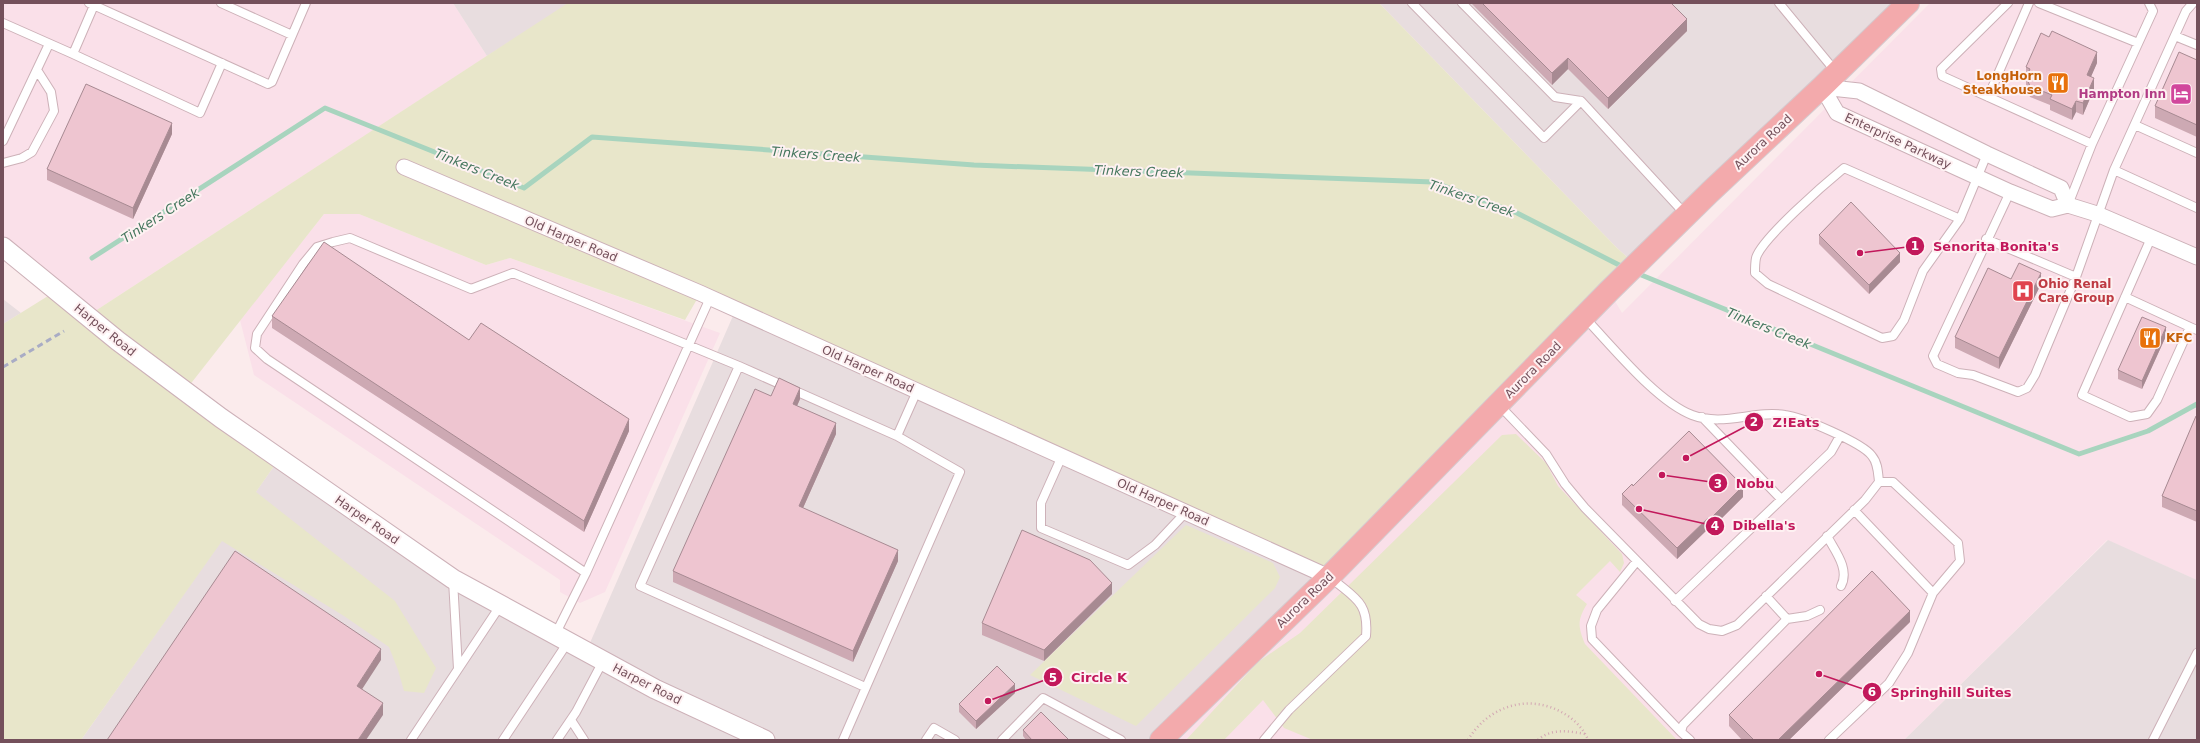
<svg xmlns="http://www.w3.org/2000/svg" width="2200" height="743" font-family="'DejaVu Sans',sans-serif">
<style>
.commercial{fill:#fae0e9}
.industrial{fill:#e8dddf}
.green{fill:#e8e6ca}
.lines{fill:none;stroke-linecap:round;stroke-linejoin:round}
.stream{stroke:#a8d4be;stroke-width:5}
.service-casing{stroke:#cdb1b8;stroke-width:10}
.minor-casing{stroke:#cdb1b8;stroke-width:17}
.tertiary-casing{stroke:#cdb1b8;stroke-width:21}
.primary-casing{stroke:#d5cace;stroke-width:24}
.path{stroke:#d3a8b3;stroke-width:2.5;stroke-dasharray:1 3;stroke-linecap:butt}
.service{stroke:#fff;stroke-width:8}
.minor{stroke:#fff;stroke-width:15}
.tertiary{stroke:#fff;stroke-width:19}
.primary{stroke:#f3aaac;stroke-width:22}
.rail{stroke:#a9acc5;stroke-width:3;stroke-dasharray:6 4;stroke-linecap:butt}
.wall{fill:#cda9b3}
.shaded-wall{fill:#a78a92}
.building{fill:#eec5d0;stroke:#a78a92}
.labels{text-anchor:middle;stroke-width:4;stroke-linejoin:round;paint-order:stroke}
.food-label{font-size:12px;font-weight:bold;fill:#c56008;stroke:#fef1f2;text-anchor:end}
.hotel-label{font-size:12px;font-weight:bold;fill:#b23c85;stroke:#fef1f2;text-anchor:end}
.street-label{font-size:12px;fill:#74505b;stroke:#fef1f2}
.health-label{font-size:12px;font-weight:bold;fill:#be3a42;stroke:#fef1f2;text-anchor:start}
.water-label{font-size:13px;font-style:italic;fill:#45775e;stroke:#fef1f2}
.leader{fill:none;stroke:#c2185b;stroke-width:1.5}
.callout-dot{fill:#c2185b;stroke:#fef1f2;stroke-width:1.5}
.mark-label{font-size:12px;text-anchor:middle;font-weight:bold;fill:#fff}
.callout-label{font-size:13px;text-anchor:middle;font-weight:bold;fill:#c2185b;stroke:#fef1f2;stroke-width:4;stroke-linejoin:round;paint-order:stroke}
</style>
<rect width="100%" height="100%" fill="#fbebec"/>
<!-- commercial -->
<path class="commercial" d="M 3,3 L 453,3 L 487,56 L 89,315 L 3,247 Z
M 1930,3 L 2197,3 L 2197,580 L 2107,540 L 1904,740 L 1162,740 L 1609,291 L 1622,313 Z
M 324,214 L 359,214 L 486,265 L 510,258 L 720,333 L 605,592 L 580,603 L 560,592 L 560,580 L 254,375 L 240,320 Z"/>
<!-- industrial -->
<path class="industrial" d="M 453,3 L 571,3 L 487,56 Z
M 1379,3 L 1908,3 L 1636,265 L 1617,248 Z
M 3,299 L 21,313 L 3,324 Z
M 736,309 L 1329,577 L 1162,740 L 81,740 L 279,459 L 586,652 Z
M 2108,540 L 2197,580 L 2197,740 L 1904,740 Z"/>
<!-- green -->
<path class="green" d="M 568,3 L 1379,3 L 1617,248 L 1636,265 L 1329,577 L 700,294 L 685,320 L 510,258 L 486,265 L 359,214 L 324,214 L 185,391 L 279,459 L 256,492 L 395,601 L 436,668 L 424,693 L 404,691 L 398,670 L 389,647 L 344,616 L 222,541 L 81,740 L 3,740 L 3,324 L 56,291 L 89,315 Z
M 1516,434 L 1546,463 L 1558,486 L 1622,554 L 1624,563 L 1620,572 L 1610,561 L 1576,595 L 1587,604 C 1577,620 1578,627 1585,644 L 1677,740 L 1313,740 L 1284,728 L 1263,700 L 1224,740 L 1186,740 L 1258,662 L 1300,633 L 1502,435 Z
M 1186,525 L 1273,563 L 1280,577 L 1275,588 L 1136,726 L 1030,675 Z"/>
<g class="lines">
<!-- stream -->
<path class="stream" d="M 92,258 L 325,108 L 524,188 L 592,137 L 974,165 L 1433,182 L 1517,213 L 1625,268
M 1634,272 L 2079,454 L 2148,431 L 2197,404"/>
<!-- service casing -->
<g class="service-casing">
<path id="service" d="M 89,3 L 268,84 L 272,82 L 306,3
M 221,3 L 292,35
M 1412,3 L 1544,138 L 1581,101
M 1462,3 L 1555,97 L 1581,101 L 1686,215
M 1779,3 L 1836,72
M 2008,3 L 1941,69 L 1942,76 L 2092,144
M 2039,3 L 2138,43
M 3,23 L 73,54 L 95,3
M 2175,36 L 2197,45
M 73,54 L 200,113 L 222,63
M 1988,97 L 2029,3
M 2135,125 L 2197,153
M 3,141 L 49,44
M 3,163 L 22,158 L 32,152 L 54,111 L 51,92 L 37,70
M 2114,170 L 2197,208
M 2010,192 L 1933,356 L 1937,364 L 1958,373 L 1973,375 L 2018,392 L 2027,388 L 2035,375 L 2076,277 L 2114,170 L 2186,11 L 2193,3
M 2068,205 L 2092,144 L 2153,11 L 2149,3
M 1960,219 L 1844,168 C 1827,182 1761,239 1756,258 C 1755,263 1755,269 1755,273 L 1768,284 L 1882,338 L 1893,336 L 1904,320 L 1923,271 L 1960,219 L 1987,154
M 2151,238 L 2082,395 L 2130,417 L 2147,414 L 2157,400 L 2190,327 L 2197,330
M 1986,239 L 2076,277
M 2125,297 L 2190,327
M 739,366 L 897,436
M 1499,405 L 1546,454 L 1565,484 L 1585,508 L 1699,624 L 1709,629 L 1722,631 L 1737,625 L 1865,500 L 1879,482 C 1878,473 1878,463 1872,456 C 1863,443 1802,417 1785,415 C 1754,410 1723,427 1692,415 C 1656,401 1613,347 1585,318
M 1702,417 L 1781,499
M 1062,456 L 1041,503 L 1041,528 L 1128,565 L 1155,545 L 1186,512
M 1854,510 L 1933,593
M 1827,536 C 1835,551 1850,569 1841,586
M 1637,561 L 1597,610 L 1591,626 L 1592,639 L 1681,732
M 586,573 L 710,298
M 453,580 L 458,669
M 1675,601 L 1831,452 L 1840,436
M 1787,619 L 1807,616 L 1820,610
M 555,635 L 586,573 L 267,359 L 255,348 L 257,334 L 303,264 L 317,247 L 333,242 L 350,238 L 471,289 L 513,273 L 739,366 L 640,586 L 865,687
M 571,720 L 584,740
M 411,740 L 500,606
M 503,740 L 568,642
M 557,740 L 576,712 L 603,661
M 843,740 L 960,472 L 897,436 L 917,391
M 926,740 L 934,728 L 955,740
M 1002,740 L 1043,698 L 1121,740
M 1264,740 L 1289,710 L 1366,636 C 1369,601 1354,598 1330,577
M 1690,740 L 1681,732 L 1683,725 L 1787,619 L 1766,596
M 1829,740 L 1889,683 L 1908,653 L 1933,593 L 1960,561 L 1958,543 L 1893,482 L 1879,482
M 2153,740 L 2197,653"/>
</g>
<!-- minor casing -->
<g class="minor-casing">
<path id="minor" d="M 1822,87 L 1837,113 L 2010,192 L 2052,209 L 2068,205 L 2097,214 L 2197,257
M 1822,87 L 1859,91 L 1987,154 L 2061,188 L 2068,205
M 404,167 L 700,293 L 1329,577"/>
</g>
<!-- tertiary casing -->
<g class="tertiary-casing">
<path id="tertiary" d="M 3,247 L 118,341 L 221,418 L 453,579 L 655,689 L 765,740"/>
</g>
<!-- primary casing -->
<g class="primary-casing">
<path id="primary" d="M 1161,740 L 1329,577 L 1609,291 L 1710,192 L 1822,87 L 1908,3"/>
</g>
<!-- path -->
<path class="path" d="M 1468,740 C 1488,706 1529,693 1563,713 C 1574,719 1584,729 1588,740
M 1538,740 C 1551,728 1569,731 1585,734"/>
<!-- service -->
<use href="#service" class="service"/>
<!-- minor -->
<use href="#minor" class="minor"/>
<!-- tertiary -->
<use href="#tertiary" class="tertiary"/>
<!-- primary -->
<use href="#primary" class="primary"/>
<!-- rail -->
<path class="rail" d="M 3,367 L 64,331"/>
</g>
<!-- wall -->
<path class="wall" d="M 1471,3 L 1671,3 L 1687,31 L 1608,109 L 1568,69 L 1552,85 Z
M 2197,60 L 2197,137 L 2155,118 L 2155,106 Z
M 2097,63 L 2091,76 L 2094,89 L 2083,115 L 2076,112 L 2072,120 L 2050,110 L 2050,105 L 2030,97 L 2026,88 L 2026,67 Z
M 172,134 L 133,219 L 47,180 L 47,169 Z
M 1819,235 L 1900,262 L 1869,294 L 1819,244 Z
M 2011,279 L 2041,284 L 1999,369 L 1955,348 L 1955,337 Z
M 272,316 L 469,340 L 629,431 L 584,532 L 272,328 Z
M 2166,336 L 2142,389 L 2118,379 L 2118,370 Z
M 771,396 L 800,399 L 797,406 L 836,434 L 803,508 L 898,561 L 853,662 L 673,582 L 673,571 Z
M 2197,416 L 2197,522 L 2162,507 L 2162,496 Z
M 1633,486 L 1743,497 L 1709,531 L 1708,529 L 1677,559 L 1622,505 L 1622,494 Z
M 1112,594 L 1044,661 L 982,635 L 982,623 Z
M 1910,622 L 1789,740 L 1742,740 L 1729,726 L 1729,715 Z
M 1015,693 L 976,729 L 959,712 L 959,704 Z
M 1023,730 L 1069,740 L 1026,740 L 1023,736 Z"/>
<!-- shaded-wall -->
<path class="shaded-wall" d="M 1687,19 L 1687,31 L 1608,109 L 1608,98 Z
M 2097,52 L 2097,63 L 2087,86 L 2087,75 Z
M 1568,58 L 1568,69 L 1552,85 L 1552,73 Z
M 2094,78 L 2094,89 L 2083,115 L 2083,103 Z
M 2076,101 L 2076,112 L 2072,120 L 2072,109 Z
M 172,123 L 172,134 L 133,219 L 133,208 Z
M 1900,253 L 1900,262 L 1869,294 L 1869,285 Z
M 2041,273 L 2041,284 L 1999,369 L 1999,358 Z
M 2166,327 L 2166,336 L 2142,389 L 2142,381 Z
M 800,388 L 800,399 L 793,415 L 793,404 Z
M 629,419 L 629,431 L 584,532 L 584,521 Z
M 836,423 L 836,434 L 799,517 L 799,506 Z
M 1743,486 L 1743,497 L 1709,531 L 1709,520 Z
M 1708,518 L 1708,529 L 1677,559 L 1677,548 Z
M 898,550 L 898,561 L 853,662 L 853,651 Z
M 1112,583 L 1112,594 L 1044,661 L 1044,650 Z
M 1910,611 L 1910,622 L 1789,740 L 1778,740 Z
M 381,649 L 381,660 L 357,697 L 357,686 Z
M 1015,684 L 1015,693 L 976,729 L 976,721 Z
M 383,703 L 383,715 L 366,740 L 358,740 Z"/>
<!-- building -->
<path class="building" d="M 1482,3 L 1671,3 L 1687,19 L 1608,98 L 1568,58 L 1552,73 Z
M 2052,31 L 2097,52 L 2087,75 L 2094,78 L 2083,103 L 2076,101 L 2072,109 L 2050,99 L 2052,95 L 2030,86 L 2026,77 L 2030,69 L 2026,67 L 2041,33 L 2049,37 Z
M 2179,52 L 2197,60 L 2197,125 L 2155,106 Z
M 86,84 L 172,123 L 133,208 L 47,169 Z
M 1851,202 L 1900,253 L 1869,285 L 1819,235 Z
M 324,242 L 469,340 L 481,323 L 629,419 L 584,521 L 272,316 Z
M 2019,263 L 2041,273 L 1999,358 L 1955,337 L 1988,268 L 2011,279 Z
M 2142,317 L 2166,327 L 2142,381 L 2118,370 Z
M 779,378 L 800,388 L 793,404 L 836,423 L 799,506 L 898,550 L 853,651 L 673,571 L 755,389 L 771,396 Z
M 2196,416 L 2197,416 L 2197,511 L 2162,496 Z
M 1689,431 L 1743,486 L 1709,520 L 1708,518 L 1677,548 L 1622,494 L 1632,484 L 1633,486 Z
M 1022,530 L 1090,560 L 1112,583 L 1044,650 L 982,623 Z
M 235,551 L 381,649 L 357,686 L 383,703 L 358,740 L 107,740 Z
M 1872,571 L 1910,611 L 1778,740 L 1754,740 L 1729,715 Z
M 997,666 L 1015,684 L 976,721 L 959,704 Z
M 1041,712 L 1069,740 L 1032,740 L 1023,730 Z"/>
<!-- icons -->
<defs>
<g id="restaurant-square" transform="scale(1.15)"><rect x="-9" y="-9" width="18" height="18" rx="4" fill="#e8710a" stroke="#fef1f2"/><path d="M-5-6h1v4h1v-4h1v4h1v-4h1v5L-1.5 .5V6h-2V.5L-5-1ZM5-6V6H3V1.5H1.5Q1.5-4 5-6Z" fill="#fff"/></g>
<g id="hotel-square" transform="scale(1.15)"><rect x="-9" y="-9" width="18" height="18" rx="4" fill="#d1479c" stroke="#fef1f2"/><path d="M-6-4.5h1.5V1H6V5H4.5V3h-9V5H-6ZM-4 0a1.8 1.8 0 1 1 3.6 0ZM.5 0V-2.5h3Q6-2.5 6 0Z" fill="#fff"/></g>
<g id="hospital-square" transform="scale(1.15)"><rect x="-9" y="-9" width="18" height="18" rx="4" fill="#e0444e" stroke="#fef1f2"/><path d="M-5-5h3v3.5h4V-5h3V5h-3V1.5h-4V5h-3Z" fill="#fff"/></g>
</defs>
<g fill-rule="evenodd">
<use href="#restaurant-square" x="2058" y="83"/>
<use href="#hotel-square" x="2181" y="94"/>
<use href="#hospital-square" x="2023" y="291"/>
<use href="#restaurant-square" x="2150" y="338"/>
</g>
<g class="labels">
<!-- food labels -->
<g class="food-label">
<text x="2042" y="80">LongHorn<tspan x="2042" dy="14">Steakhouse</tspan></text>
<text x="2166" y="342" text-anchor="start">KFC</text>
</g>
<!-- hotel labels -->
<g class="hotel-label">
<text x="2166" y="98">Hampton Inn</text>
</g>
<!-- street labels -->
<g class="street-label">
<text transform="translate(1898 141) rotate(25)" y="4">Enterprise Parkway</text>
<text transform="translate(1763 142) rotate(-43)" y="4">Aurora Road</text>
<text transform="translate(571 239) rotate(23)" y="4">Old Harper Road</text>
<text transform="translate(105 330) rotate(39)" y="4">Harper Road</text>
<text transform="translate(868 369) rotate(24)" y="4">Old Harper Road</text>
<text transform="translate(1533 370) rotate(-45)" y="4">Aurora Road</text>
<text transform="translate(1163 502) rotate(24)" y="4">Old Harper Road</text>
<text transform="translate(367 520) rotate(35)" y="4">Harper Road</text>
<text transform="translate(1305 600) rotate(-44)" y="4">Aurora Road</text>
<text transform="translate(647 684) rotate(27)" y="4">Harper Road</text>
</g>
<!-- health labels -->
<g class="health-label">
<text x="2038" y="288">Ohio Renal<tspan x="2038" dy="14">Care Group</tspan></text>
</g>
<!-- water labels -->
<g class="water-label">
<text transform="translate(816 154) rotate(4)" y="5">Tinkers Creek</text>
<text transform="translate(477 169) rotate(22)" y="5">Tinkers Creek</text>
<text transform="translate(1139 171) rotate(2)" y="5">Tinkers Creek</text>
<text transform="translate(1472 198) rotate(19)" y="5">Tinkers Creek</text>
<text transform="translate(160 215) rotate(-33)" y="5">Tinkers Creek</text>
<text transform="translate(1769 328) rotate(22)" y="5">Tinkers Creek</text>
</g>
</g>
<!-- callouts -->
<path class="leader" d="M1860 253L1915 246M1686 458L1754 422M1662 475L1718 483M1639 509L1715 526M988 701L1053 677M1819 674L1872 692"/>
<g class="callout-dot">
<circle cx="1860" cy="253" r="4"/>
<circle cx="1686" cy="458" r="4"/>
<circle cx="1662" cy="475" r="4"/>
<circle cx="1639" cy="509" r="4"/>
<circle cx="988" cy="701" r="4"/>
<circle cx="1819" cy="674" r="4"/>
<circle cx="1915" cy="246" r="10"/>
<circle cx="1754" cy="422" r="10"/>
<circle cx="1718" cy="483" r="10"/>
<circle cx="1715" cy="526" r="10"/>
<circle cx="1053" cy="677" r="10"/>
<circle cx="1872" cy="692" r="10"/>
</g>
<g class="mark-label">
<text x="1915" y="250">1</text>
<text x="1754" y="426">2</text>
<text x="1718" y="488">3</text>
<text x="1715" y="530">4</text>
<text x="1053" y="682">5</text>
<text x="1872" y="696">6</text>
</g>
<g class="callout-label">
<text x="1996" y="251">Senorita Bonita's</text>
<text x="1796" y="427">Z!Eats</text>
<text x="1755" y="488">Nobu</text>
<text x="1764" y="530">Dibella's</text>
<text x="1099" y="682">Circle K</text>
<text x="1951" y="697">Springhill Suites</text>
</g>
<!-- border -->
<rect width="2200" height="743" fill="none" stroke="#74505b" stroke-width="8"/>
</svg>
